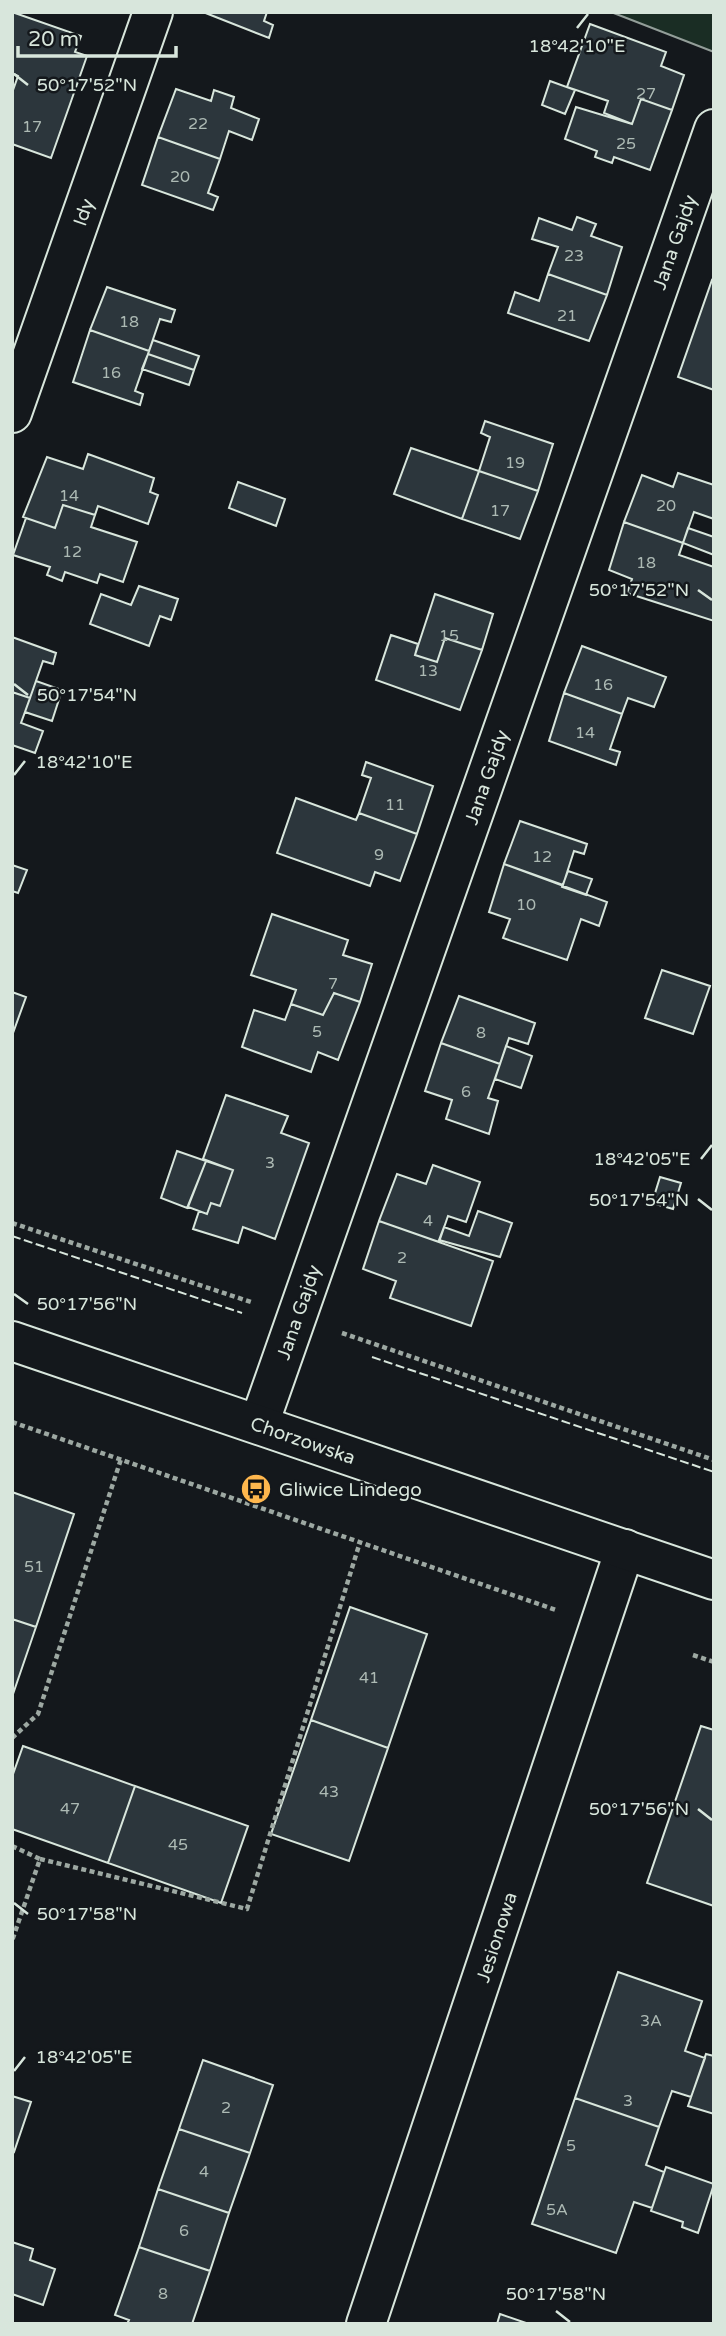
<svg xmlns="http://www.w3.org/2000/svg" width="726" height="2336" font-family="'Varela Round',sans-serif">
<style>
.green{fill:#1a2d24;stroke:#939e99;stroke-width:2}
.building{fill:#2c363c;stroke:#d8e6dc;stroke-width:2}
.lines{fill:none;stroke-linecap:round;stroke-linejoin:round}
.minor-casing{stroke:#d8e6dc;stroke-width:42}
.major-casing{stroke:#d8e6dc;stroke-width:42}
.path{stroke:#9da8a2;stroke-width:4.5;stroke-dasharray:5 3.5;stroke-linecap:butt}
.minor{stroke:#14181c;stroke-width:38}
.major{stroke:#14181c;stroke-width:38}
.fence{stroke:#d8e6dc;stroke-width:2;stroke-dasharray:9 3.5;stroke-linecap:butt}
.ticks{fill:none;stroke:#d8e6dc;stroke-width:2.5}
.labels{text-anchor:middle;stroke-width:5;stroke-linejoin:round;paint-order:stroke}
.number-label{font-size:16px;fill:#adbab4}
.street-label{font-size:19px;fill:#d8e6dc;stroke:#14181c}
.poi-label{font-size:19px;fill:#d8e6dc;stroke:#14181c;text-anchor:start}
.ticks-label{font-size:18px;text-anchor:middle;fill:#d8e6dc;stroke:#14181c;stroke-width:5;stroke-linejoin:round;paint-order:stroke}
</style>
<rect width="100%" height="100%" fill="#14181c"/>
<!-- green -->
<path class="green" d="M 611,12 L 714,12 L 714,52 Z"/>
<!-- building -->
<path class="building" d="M 12,12 L 81,36 L 75,52 L 87,56 L 51,158 L 12,144 L 12,93 L 18,76 L 12,73 Z
M 203,12 L 267,12 L 264,21 L 273,25 L 269,38 Z
M 590,24 L 666,52 L 661,66 L 684,75 L 672,110 L 641,99 L 632,124 L 604,113 L 608,101 L 567,87 Z
M 550,81 L 575,90 L 565,114 L 542,105 Z
M 176,89 L 211,101 L 214,90 L 234,97 L 231,108 L 259,119 L 252,140 L 229,131 L 220,159 L 158,137 Z
M 641,99 L 672,110 L 650,170 L 614,157 L 612,163 L 595,157 L 597,151 L 565,139 L 576,107 L 632,124 Z
M 158,137 L 220,159 L 208,193 L 218,197 L 213,210 L 142,185 Z
M 577,217 L 596,224 L 591,236 L 622,247 L 607,295 L 548,274 L 558,247 L 532,239 L 539,218 L 572,230 Z
M 548,274 L 607,295 L 589,341 L 508,313 L 515,292 L 539,301 Z
M 712,280 L 714,281 L 714,390 L 678,377 Z
M 107,287 L 175,310 L 171,322 L 160,319 L 149,351 L 90,330 Z
M 90,330 L 149,351 L 135,391 L 143,394 L 140,405 L 73,382 Z
M 153,340 L 199,356 L 194,370 L 148,354 Z
M 148,354 L 194,370 L 189,385 L 142,369 Z
M 485,421 L 553,444 L 538,491 L 479,471 L 490,437 L 481,433 Z
M 411,448 L 479,471 L 462,519 L 394,494 Z
M 88,454 L 154,478 L 150,492 L 158,495 L 148,524 L 98,506 L 95,515 L 63,505 L 55,528 L 23,517 L 47,457 L 83,469 Z
M 479,471 L 538,491 L 520,539 L 462,519 Z
M 678,473 L 714,485 L 714,519 L 694,512 L 683,543 L 624,522 L 642,475 L 673,487 Z
M 238,482 L 285,499 L 276,526 L 229,508 Z
M 63,505 L 95,515 L 91,527 L 137,542 L 123,582 L 100,574 L 97,583 L 65,572 L 62,581 L 47,575 L 50,567 L 13,555 L 26,518 L 55,528 Z
M 624,522 L 683,543 L 679,555 L 714,567 L 714,621 L 627,593 L 632,579 L 609,570 Z
M 688,528 L 714,537 L 714,555 L 683,543 Z
M 139,586 L 178,599 L 171,620 L 160,616 L 149,646 L 90,624 L 101,594 L 131,605 Z
M 435,594 L 493,614 L 482,650 L 445,638 L 437,662 L 415,655 Z
M 391,635 L 418,644 L 415,655 L 437,662 L 445,638 L 482,650 L 460,710 L 376,680 Z
M 12,637 L 56,653 L 53,664 L 43,661 L 30,698 L 12,692 Z
M 582,646 L 666,677 L 654,707 L 628,698 L 622,714 L 564,693 Z
M 36,681 L 62,690 L 52,721 L 25,712 Z
M 12,692 L 30,698 L 21,723 L 43,731 L 35,753 L 12,745 Z
M 564,693 L 622,714 L 610,749 L 620,752 L 616,765 L 549,741 Z
M 366,762 L 433,786 L 417,834 L 359,813 L 371,778 L 362,775 Z
M 296,798 L 356,820 L 359,813 L 417,834 L 400,881 L 375,872 L 370,886 L 277,853 Z
M 520,821 L 587,844 L 584,854 L 574,851 L 563,885 L 504,864 Z
M 504,864 L 607,902 L 599,926 L 581,919 L 567,960 L 503,938 L 510,919 L 489,912 Z
M 12,865 L 27,870 L 18,893 L 12,891 Z
M 568,871 L 592,879 L 586,895 L 562,887 Z
M 272,914 L 348,940 L 343,955 L 372,964 L 360,1002 L 334,993 L 323,1015 L 291,1004 L 296,990 L 251,975 Z
M 662,970 L 710,986 L 693,1034 L 645,1018 Z
M 12,992 L 26,997 L 13,1033 L 12,1033 Z
M 334,993 L 360,1002 L 338,1060 L 318,1052 L 311,1072 L 242,1047 L 254,1010 L 285,1020 L 291,1004 L 323,1015 Z
M 459,996 L 535,1023 L 528,1044 L 509,1038 L 500,1064 L 441,1043 Z
M 441,1043 L 500,1064 L 488,1098 L 498,1101 L 489,1134 L 446,1119 L 452,1100 L 425,1091 Z
M 506,1046 L 532,1056 L 521,1088 L 495,1079 Z
M 226,1095 L 288,1116 L 281,1133 L 309,1143 L 275,1239 L 243,1227 L 238,1243 L 193,1229 L 199,1211 L 207,1214 L 211,1203 L 220,1206 L 233,1170 L 203,1159 Z
M 177,1151 L 206,1161 L 187,1208 L 161,1198 Z
M 206,1161 L 233,1170 L 220,1206 L 211,1203 L 207,1214 L 188,1207 Z
M 433,1165 L 480,1182 L 466,1222 L 448,1216 L 439,1242 L 379,1221 L 397,1174 L 426,1184 Z
M 660,1177 L 681,1183 L 673,1209 L 652,1203 Z
M 478,1211 L 512,1223 L 500,1257 L 439,1240 L 444,1227 L 469,1236 Z
M 379,1221 L 493,1261 L 471,1326 L 390,1298 L 396,1281 L 363,1269 Z
M 12,1492 L 74,1514 L 36,1627 L 12,1619 Z
M 350,1607 L 427,1634 L 388,1748 L 311,1720 Z
M 12,1619 L 36,1627 L 12,1697 Z
M 311,1720 L 388,1748 L 349,1861 L 271,1834 Z
M 701,1726 L 714,1730 L 714,1906 L 647,1883 Z
M 23,1746 L 135,1786 L 108,1863 L 12,1829 L 12,1777 Z
M 135,1786 L 248,1826 L 221,1903 L 108,1863 Z
M 618,1972 L 702,2001 L 685,2051 L 705,2058 L 691,2097 L 672,2091 L 659,2127 L 575,2098 Z
M 706,2054 L 714,2056 L 714,2114 L 688,2106 Z
M 203,2060 L 273,2085 L 250,2153 L 179,2129 Z
M 12,2096 L 31,2102 L 14,2152 L 12,2151 Z
M 575,2098 L 659,2127 L 646,2165 L 664,2172 L 652,2208 L 634,2202 L 616,2253 L 532,2224 Z
M 179,2129 L 250,2153 L 229,2213 L 158,2189 Z
M 666,2167 L 714,2184 L 698,2233 L 682,2227 L 683,2222 L 651,2211 Z
M 158,2189 L 229,2213 L 210,2271 L 139,2247 Z
M 12,2242 L 33,2249 L 30,2260 L 55,2269 L 43,2305 L 12,2294 Z
M 139,2247 L 210,2271 L 192,2324 L 127,2324 L 129,2320 L 115,2315 Z
M 500,2314 L 529,2324 L 497,2324 Z"/>
<g class="lines">
<!-- minor casing -->
<g class="minor-casing">
<path id="minor" d="M 12,413 L 153,12
M 259,1424 L 714,129
M 366,2324 L 625,1549"/>
</g>
<!-- major casing -->
<g class="major-casing">
<path id="major" d="M 12,1341 L 714,1580"/>
</g>
<!-- path -->
<path class="path" d="M 12,1223 L 254,1303
M 342,1333 L 714,1460
M 12,1422 L 556,1610
M 693,1655 L 714,1662
M 12,1738 L 38,1714 L 121,1459
M 12,1846 L 40,1859 L 12,1941
M 40,1859 L 247,1909 L 360,1542"/>
<!-- minor -->
<use href="#minor" class="minor"/>
<!-- major -->
<use href="#major" class="major"/>
<!-- fence -->
<path class="fence" d="M 12,1236 L 242,1313
M 372,1357 L 714,1472"/>
</g>
<!-- ticks -->
<path class="ticks" d="M 577,28 L 588,14M 14,74 L 28,85M 698,590 L 712,600M 14,684 L 28,695M 14,775 L 25,761M 701,1159 L 712,1145M 698,1199 L 712,1210M 14,1294 L 28,1304M 698,1809 L 712,1820M 14,1903 L 28,1914M 14,2071 L 25,2057M 556,2311 L 570,2322"/>
<!-- icons -->
<defs>
<g id="bus-disc" transform="scale(1.575)"><circle r="9.5" fill="#ffb74d" stroke="#14181c"/><path d="M-5-6H5V4H4V6H2V4H-2V6H-4V4H-5ZM-3.5-4V0h7V-4ZM-3.5 1.2v1.5H-2V1.2ZM2 1.2v1.5H3.5V1.2Z" fill="#111"/></g>
</defs>
<g fill-rule="evenodd">
<use href="#bus-disc" x="256" y="1489"/>
</g>
<g class="labels">
<!-- number labels -->
<g class="number-label">
<text x="646" y="99">27</text>
<text x="198" y="129">22</text>
<text x="32" y="132">17</text>
<text x="626" y="149">25</text>
<text x="180" y="182">20</text>
<text x="574" y="261">23</text>
<text x="567" y="321">21</text>
<text x="129" y="327">18</text>
<text x="111" y="378">16</text>
<text x="515" y="468">19</text>
<text x="69" y="501">14</text>
<text x="666" y="511">20</text>
<text x="500" y="516">17</text>
<text x="72" y="557">12</text>
<text x="646" y="568">18</text>
<text x="449" y="641">15</text>
<text x="428" y="676">13</text>
<text x="603" y="690">16</text>
<text x="585" y="738">14</text>
<text x="395" y="810">11</text>
<text x="379" y="860">9</text>
<text x="542" y="862">12</text>
<text x="526" y="910">10</text>
<text x="333" y="989">7</text>
<text x="317" y="1037">5</text>
<text x="481" y="1038">8</text>
<text x="466" y="1097">6</text>
<text x="270" y="1168">3</text>
<text x="428" y="1226">4</text>
<text x="402" y="1263">2</text>
<text x="34" y="1572">51</text>
<text x="369" y="1683">41</text>
<text x="329" y="1797">43</text>
<text x="70" y="1814">47</text>
<text x="178" y="1850">45</text>
<text x="651" y="2026">3A</text>
<text x="628" y="2106">3</text>
<text x="226" y="2113">2</text>
<text x="571" y="2151">5</text>
<text x="204" y="2177">4</text>
<text x="557" y="2215">5A</text>
<text x="184" y="2236">6</text>
<text x="163" y="2299">8</text>
</g>
<!-- street labels -->
<g class="street-label">
<text transform="translate(83 212) rotate(-71)" y="7">Idy</text>
<text transform="translate(674 242) rotate(-71)" y="7">Jana Gajdy</text>
<text transform="translate(486 777) rotate(-71)" y="7">Jana Gajdy</text>
<text transform="translate(298 1312) rotate(-71)" y="7">Jana Gajdy</text>
<text transform="translate(303 1440) rotate(19)" y="7">Chorzowska</text>
<text transform="translate(496 1937) rotate(-72)" y="7">Jesionowa</text>
</g>
<!-- poi labels -->
<g class="poi-label">
<text x="279" y="1496">Gliwice Lindego</text>
</g>
</g>
<g class="ticks-label">
<text x="577" y="52">18°42'10"E</text>
<text x="87" y="91">50°17'52"N</text>
<text x="639" y="596">50°17'52"N</text>
<text x="87" y="701">50°17'54"N</text>
<text x="84" y="768">18°42'10"E</text>
<text x="642" y="1165">18°42'05"E</text>
<text x="639" y="1206">50°17'54"N</text>
<text x="87" y="1310">50°17'56"N</text>
<text x="639" y="1815">50°17'56"N</text>
<text x="87" y="1920">50°17'58"N</text>
<text x="84" y="2063">18°42'05"E</text>
<text x="556" y="2300">50°17'58"N</text>
</g>
<!-- border -->
<rect width="726" height="2336" fill="none" stroke="#d8e6dc" stroke-width="28"/>
<!-- scale -->
<path d="M18 46v10h158v-10" fill="none" stroke="#d8e6dc" stroke-width="3.5"/>
<text x="28" y="46" font-size="21" fill="#d8e6dc" stroke="#14181c" stroke-width="5" paint-order="stroke">20 m</text>
</svg>
